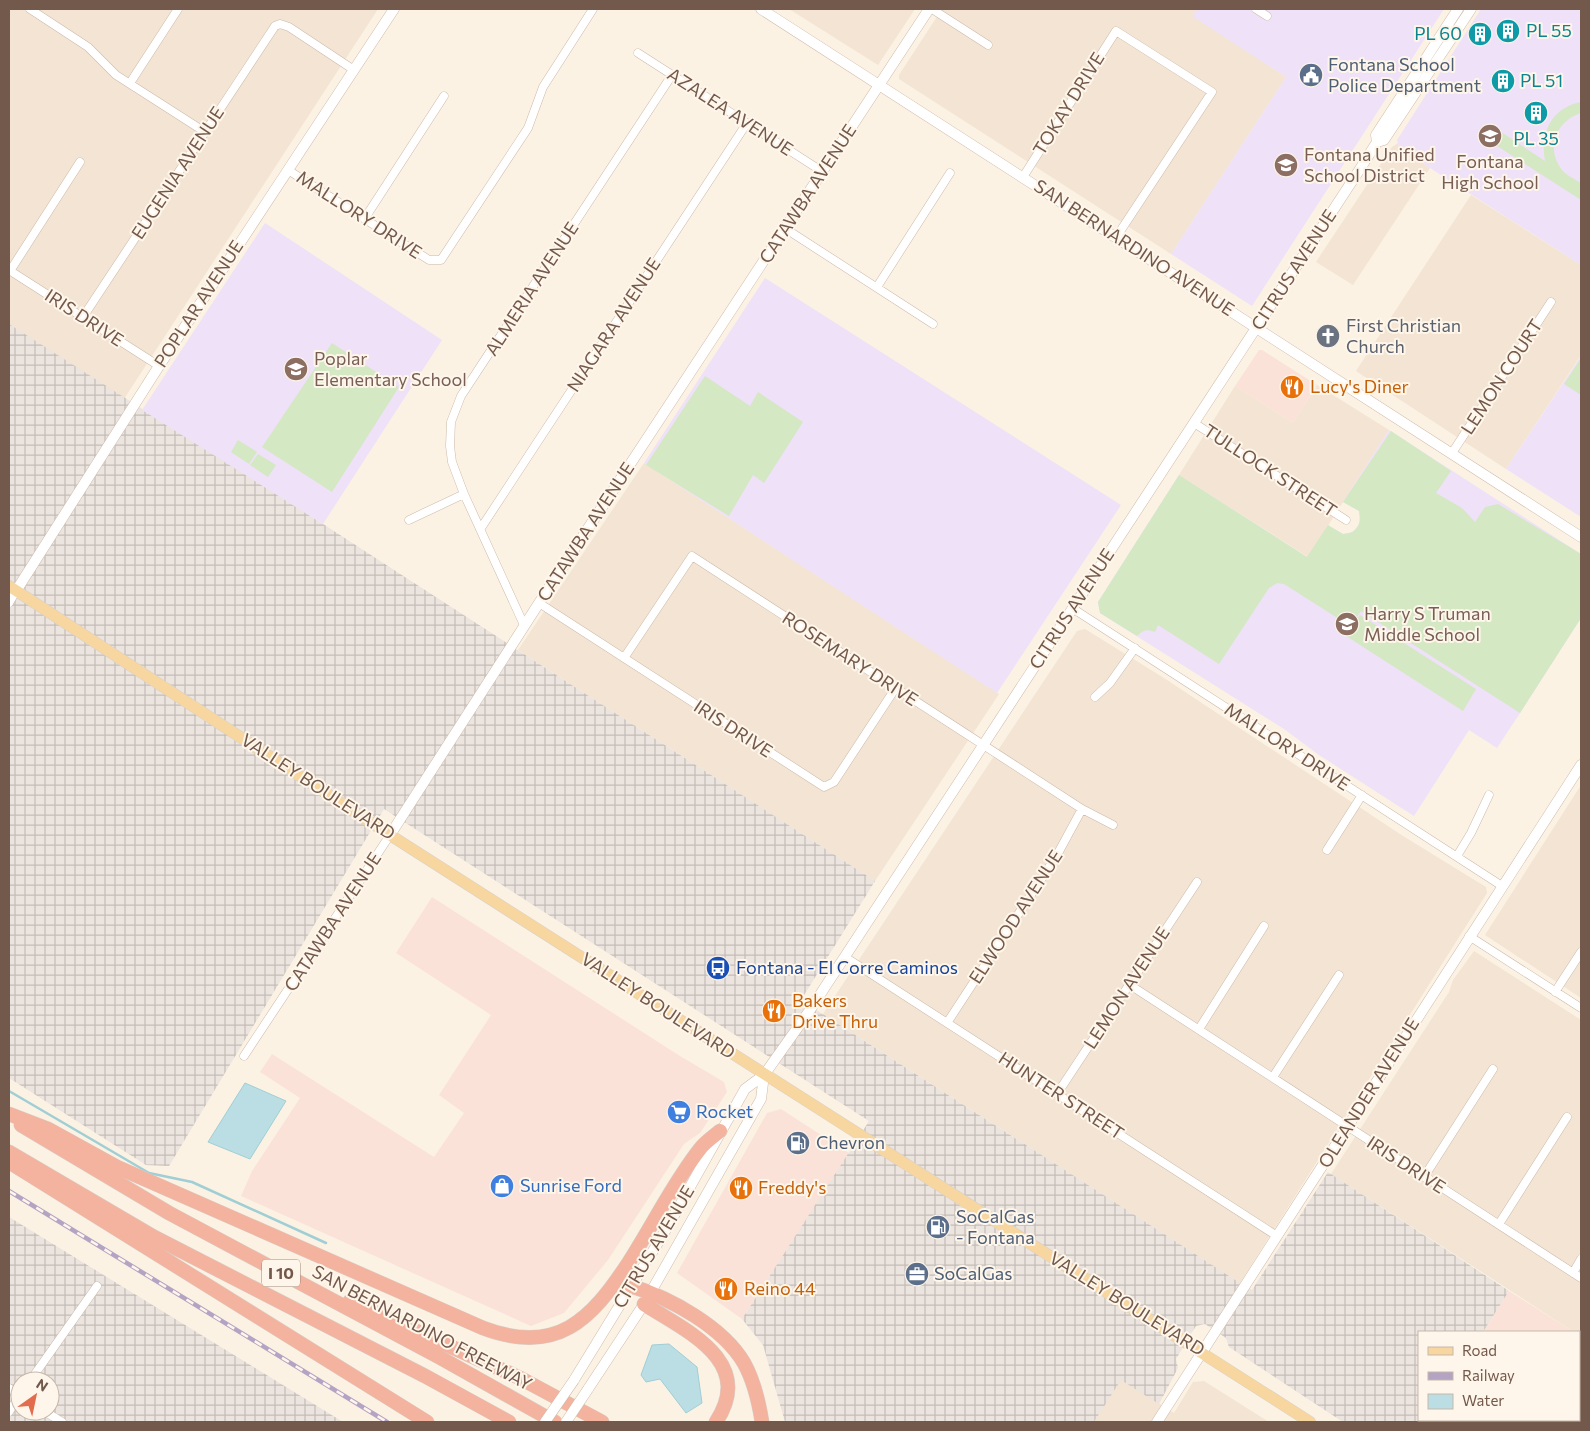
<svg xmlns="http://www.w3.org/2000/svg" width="1590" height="1431" font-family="Commissioner,sans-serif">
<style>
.residential{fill:#f3e4d3}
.commercial{fill:#fbe2d8}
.industrial{fill:url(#industrial-grid);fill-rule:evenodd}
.education{fill:#efe1f8}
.garden{fill:#d3e8c3}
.water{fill:#badee4;stroke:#a0ced5}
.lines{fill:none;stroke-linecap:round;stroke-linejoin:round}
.stream{stroke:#a0ced5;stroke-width:2.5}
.street-casing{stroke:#ccbaab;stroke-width:9}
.secondary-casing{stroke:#d1bcac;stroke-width:11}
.primary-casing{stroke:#d8d1cd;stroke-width:12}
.highway-casing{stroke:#d8d1cd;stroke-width:15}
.street{stroke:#fff;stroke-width:8}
.secondary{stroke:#fff;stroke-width:10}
.primary{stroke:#f7d69f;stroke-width:11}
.highway{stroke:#f3b39e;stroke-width:14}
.rail-casing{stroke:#b5a3c4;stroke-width:4.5}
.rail{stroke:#fef6ea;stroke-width:2.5;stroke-dasharray:8;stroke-linecap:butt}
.secondary-bridge-casing{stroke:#d1bcac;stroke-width:11;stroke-linecap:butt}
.secondary-bridge{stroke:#fff;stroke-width:10}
.labels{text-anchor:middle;stroke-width:4;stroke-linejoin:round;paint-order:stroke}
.shield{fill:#fef6ea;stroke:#9d887b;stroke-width:1}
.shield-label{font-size:16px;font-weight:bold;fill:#73594b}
.culture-label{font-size:18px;fill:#0d838f;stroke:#fef6ea;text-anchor:start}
.service-label{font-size:18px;fill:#4e5e75;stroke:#fef6ea;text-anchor:start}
.street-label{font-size:18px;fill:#73594b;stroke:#fef6ea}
.education-label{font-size:18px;fill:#785e54;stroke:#fef6ea;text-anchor:start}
.worship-label{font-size:18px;fill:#5b616d;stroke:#fef6ea;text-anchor:start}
.food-label{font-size:18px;fill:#c56008;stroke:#fef6ea;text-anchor:start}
.transit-label{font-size:18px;fill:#164399;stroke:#fef6ea;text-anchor:start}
.shop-label{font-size:18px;fill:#366cbe;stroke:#fef6ea;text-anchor:start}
</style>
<defs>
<pattern id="industrial-grid" width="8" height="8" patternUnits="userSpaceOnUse" patternTransform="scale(1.25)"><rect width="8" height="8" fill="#ebe4df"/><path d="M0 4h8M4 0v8" fill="none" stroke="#c3bcb7"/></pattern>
</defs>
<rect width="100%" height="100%" fill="#fbf2e4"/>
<!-- residential -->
<path class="residential" d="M 9,9 L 378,9 L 124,399 L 9,324 Z
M 789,9 L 915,9 L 878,65 Z
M 942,9 L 1197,9 L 1193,16 L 1286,77 L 1171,254 L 899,79 L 899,75 Z
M 1398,143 L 1399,148 L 1430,168 L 1353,285 L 1316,262 L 1392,147 Z
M 1471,195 L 1581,265 L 1581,355 L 1506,469 L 1356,371 Z
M 1317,385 L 1389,430 L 1308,557 L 1179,475 L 1235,386 L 1293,423 Z
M 644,463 L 999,694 L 875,881 L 518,650 Z
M 1085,629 L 1164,678 L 1403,836 L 1486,887 L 1487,893 L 1240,1283 L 823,1014 L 1077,631 Z
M 1581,785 L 1581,998 L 1485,935 Z
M 1474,951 L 1581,1020 L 1581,1337 L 1579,1332 L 1574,1332 L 1331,1174 L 1449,992 L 1453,980 Z
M 1121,1379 L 1174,1413 L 1193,1382 L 1204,1381 L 1269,1422 L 1094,1422 Z"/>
<!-- commercial -->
<path class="commercial" d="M 1259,350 L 1262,350 L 1317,385 L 1293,423 L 1235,386 Z
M 432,897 L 680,1056 L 724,1082 L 727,1092 L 700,1133 L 684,1144 L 608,1260 L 564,1313 L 531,1326 L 241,1196 L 252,1171 L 300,1098 L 260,1072 L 272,1054 L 434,1157 L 464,1113 L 439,1095 L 491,1015 L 396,953 Z
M 781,1109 L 849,1153 L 742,1319 L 677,1273 L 767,1113 Z
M 1509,1291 L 1574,1332 L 1483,1332 Z
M 1579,1335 L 1581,1337 L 1581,1422 L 1426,1422 L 1427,1420 L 1579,1420 Z"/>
<!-- industrial -->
<path class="industrial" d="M 9,324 L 323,524 L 875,881 L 801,1000 L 1240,1283 L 1252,1290 L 1328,1172 L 1509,1291 L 1483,1332 L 1419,1332 L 1419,1420 L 1427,1420 L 1426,1422 L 1343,1422 L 1229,1347 L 1226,1338 L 1205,1324 L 1196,1326 L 1176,1359 L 1178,1368 L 1159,1404 L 1121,1380 L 1094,1422 L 785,1422 L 763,1345 L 742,1319 L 869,1121 L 384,809 L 169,1166 L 146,1165 L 9,1078 Z
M 9,1217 L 343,1422 L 9,1422 ZM 20,1381 L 50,1381 L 50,1411 L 20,1411 Z"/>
<!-- education -->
<path class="education" d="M 1197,9 L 1444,9 L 1252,306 L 1171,254 L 1286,77 L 1192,16 Z
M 1481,9 L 1581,9 L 1581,265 L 1399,148 L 1397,140 Z
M 265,223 L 442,340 L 323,524 L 142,410 Z
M 765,278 L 1121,505 L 997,693 L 644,463 Z
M 1581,356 L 1581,517 L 1506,469 Z
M 1389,430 L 1581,554 L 1581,618 L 1520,713 L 1497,748 L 1469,730 L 1414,816 L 1319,755 L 1284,729 L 1100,613 L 1098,602 L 1179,475 L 1307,557 L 1335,530 L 1343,534 L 1353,532 L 1360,523 L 1359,511 L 1343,502 Z"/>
<!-- garden -->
<path class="garden" d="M 1581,102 L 1581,113 C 1556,121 1545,148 1562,170 C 1567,176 1575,179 1581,183 L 1581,200 L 1491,142 L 1498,130 L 1545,161 C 1540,133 1551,108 1581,102 Z
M 332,343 L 399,387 L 332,492 L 262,447 Z
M 1581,358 L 1581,395 L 1564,384 Z
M 705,376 L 750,406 L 758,392 L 803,422 L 764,483 L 753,475 L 729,516 L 646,465 Z
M 1391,431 L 1451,471 L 1436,493 L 1462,508 L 1475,522 L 1485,507 L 1498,504 L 1581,554 L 1581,618 L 1520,713 L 1361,611 L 1352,624 L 1347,624 L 1284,584 L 1277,583 L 1269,588 L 1219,664 L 1158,625 L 1155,632 C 1147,629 1143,630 1137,636 L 1100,613 L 1098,602 L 1179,475 L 1307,557 L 1328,525 L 1343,534 C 1357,534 1362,524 1359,511 L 1343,502 Z
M 238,440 L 257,452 L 249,464 L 231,452 Z
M 258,454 L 276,465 L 268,477 L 250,465 Z
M 1360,615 L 1476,689 L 1463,711 L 1346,636 Z"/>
<!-- water -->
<path class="water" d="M 245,1083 L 286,1101 L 250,1159 L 208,1142 Z
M 669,1344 L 697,1367 L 702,1403 L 686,1413 L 660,1379 L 646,1382 L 641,1375 L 652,1345 Z"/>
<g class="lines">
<!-- stream -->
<path class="stream" d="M 9,1091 L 149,1173 L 192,1182 L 326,1243"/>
<!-- street casing -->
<g class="street-casing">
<path id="street" d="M 30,9 L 88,47 L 116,75 L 205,132
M 932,9 L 988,45
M 1256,9 L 1267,16
M 638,53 L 823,172
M 130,83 L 178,9
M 288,170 L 429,260 L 441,260 L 528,128 L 543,87 L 593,9
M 1023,177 L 1116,31 L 1212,92 L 1117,236
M 365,218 L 444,96
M 786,229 L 933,324
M 9,270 L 159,366
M 10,271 L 80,162
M 877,287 L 950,173
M 83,317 L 275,26 L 280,24 L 289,27 L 354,70
M 1194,423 L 1346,520
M 1452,453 L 1551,302
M 409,520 L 464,494
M 481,528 L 747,123
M 9,603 L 16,591
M 539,603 L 824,787 L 834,782 L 895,689
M 1072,608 L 1502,886
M 524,625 L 464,494 L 452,462 L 450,446 L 451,422 L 461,396 L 672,75
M 624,658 L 692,556 L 1082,809 L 1113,825
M 1095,697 L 1110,683 L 1135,648
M 1327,850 L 1362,795
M 1457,856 L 1471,833 L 1489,795
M 1469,936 L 1581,1008
M 845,957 L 1277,1236
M 1130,985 L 1581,1278
M 1555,992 L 1581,952
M 947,1023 L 1057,855 L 1082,809
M 1199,1029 L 1264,926
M 244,1056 L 390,835
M 1273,1077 L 1339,975
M 1057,1094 L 1197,882
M 1424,1177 L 1493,1069
M 1499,1224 L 1567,1117
M 1573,1273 L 1581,1259
M 30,1381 L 97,1286
M 9,1388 L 20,1395
M 44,1411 L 62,1422
M 9,1412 L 20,1394"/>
</g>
<!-- secondary casing -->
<g class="secondary-casing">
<path id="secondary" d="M 761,9 L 1581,537
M 1377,142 L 1384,140 L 1471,9
M 16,591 L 159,366 L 394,9
M 390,835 L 539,603 L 929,9
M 574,1380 L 667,1228 L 745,1089 L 764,1075 L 808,1013 L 1360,169 L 1377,142 L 1376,135 L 1458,9
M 588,1389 L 644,1304 L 761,1099 L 764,1075
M 1157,1422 L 1581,765"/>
</g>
<!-- primary casing -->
<g class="primary-casing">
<path id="primary" d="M 9,586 L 390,835 L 1310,1422"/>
</g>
<!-- highway casing -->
<g class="highway-casing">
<path id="highway" d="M 9,1114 L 48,1129 L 117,1167 L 483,1328 C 557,1356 591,1320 629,1262 C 653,1225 673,1183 700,1149 C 705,1142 713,1137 720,1131
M 21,1125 L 169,1213 L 439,1357 L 555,1422
M 9,1152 L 154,1237 L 425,1376 L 509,1422
M 9,1162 L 427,1422
M 631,1286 C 670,1298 723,1327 744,1363 C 754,1381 759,1403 762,1422
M 350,1301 L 520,1378 L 602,1422
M 644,1304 C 686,1331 756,1361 716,1422"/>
</g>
<!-- street -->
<use href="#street" class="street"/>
<!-- secondary -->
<use href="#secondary" class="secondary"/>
<!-- primary -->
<use href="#primary" class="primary"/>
<!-- highway -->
<use href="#highway" class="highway"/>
<!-- rail casing -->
<g class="rail-casing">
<path id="rail" d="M 9,1191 L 387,1422"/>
</g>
<!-- rail -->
<use href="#rail" class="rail"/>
<!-- secondary-bridge casing -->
<g class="secondary-bridge-casing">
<path id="secondary-bridge" d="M 545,1422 L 574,1380
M 566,1422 L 588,1389"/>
</g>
<!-- secondary-bridge -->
<use href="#secondary-bridge" class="secondary-bridge"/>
</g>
<!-- icons -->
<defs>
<g id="building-disc" transform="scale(1.25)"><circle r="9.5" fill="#0f9aa8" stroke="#fef6ea"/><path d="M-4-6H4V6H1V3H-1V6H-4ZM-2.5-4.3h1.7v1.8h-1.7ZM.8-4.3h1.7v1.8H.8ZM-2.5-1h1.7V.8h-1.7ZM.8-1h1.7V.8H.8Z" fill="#fff"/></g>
<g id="civic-disc" transform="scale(1.25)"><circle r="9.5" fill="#5c6f8a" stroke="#fef6ea"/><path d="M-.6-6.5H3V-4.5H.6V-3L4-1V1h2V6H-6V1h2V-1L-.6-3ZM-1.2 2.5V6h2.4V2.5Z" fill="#fff"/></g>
<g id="school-disc" transform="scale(1.25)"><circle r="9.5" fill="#8d6e63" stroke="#fef6ea"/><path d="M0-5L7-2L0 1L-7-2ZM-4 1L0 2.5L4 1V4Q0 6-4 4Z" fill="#fff"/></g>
<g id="church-disc" transform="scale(1.25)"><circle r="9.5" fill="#6b7280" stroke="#fef6ea"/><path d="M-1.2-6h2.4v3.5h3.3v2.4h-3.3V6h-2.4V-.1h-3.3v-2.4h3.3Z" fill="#fff"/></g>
<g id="restaurant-disc" transform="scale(1.25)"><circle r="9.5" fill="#e8710a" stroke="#fef6ea"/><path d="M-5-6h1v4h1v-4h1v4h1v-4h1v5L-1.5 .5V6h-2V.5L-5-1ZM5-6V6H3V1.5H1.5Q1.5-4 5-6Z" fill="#fff"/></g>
<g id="bus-disc" transform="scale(1.25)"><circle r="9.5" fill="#1a4fb4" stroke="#fef6ea"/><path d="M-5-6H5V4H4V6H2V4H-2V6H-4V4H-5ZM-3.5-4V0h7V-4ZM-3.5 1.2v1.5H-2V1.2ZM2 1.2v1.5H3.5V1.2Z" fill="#fff"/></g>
<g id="supermarket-disc" transform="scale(1.25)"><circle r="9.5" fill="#3f7fe0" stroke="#fef6ea"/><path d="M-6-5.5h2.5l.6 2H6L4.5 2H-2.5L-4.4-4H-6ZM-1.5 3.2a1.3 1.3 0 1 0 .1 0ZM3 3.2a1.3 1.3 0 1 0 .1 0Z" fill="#fff"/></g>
<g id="fuel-disc" transform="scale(1.25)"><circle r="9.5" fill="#5c6f8a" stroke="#fef6ea"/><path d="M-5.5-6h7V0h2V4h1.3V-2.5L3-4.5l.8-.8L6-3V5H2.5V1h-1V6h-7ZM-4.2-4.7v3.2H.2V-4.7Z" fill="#fff"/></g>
<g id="shop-disc" transform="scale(1.25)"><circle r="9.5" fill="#3f7fe0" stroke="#fef6ea"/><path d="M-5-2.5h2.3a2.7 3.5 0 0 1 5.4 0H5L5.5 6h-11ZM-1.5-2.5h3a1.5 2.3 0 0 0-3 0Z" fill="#fff"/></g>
<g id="office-disc" transform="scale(1.25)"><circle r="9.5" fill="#5c6f8a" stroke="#fef6ea"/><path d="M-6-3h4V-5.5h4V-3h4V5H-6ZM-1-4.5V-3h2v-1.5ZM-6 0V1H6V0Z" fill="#fff"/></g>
</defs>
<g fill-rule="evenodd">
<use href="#building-disc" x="1508" y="31"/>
<use href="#building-disc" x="1480" y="34"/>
<use href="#civic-disc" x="1311" y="75"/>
<use href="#building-disc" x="1503" y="81"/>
<use href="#building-disc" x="1536" y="113"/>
<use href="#school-disc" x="1490" y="136"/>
<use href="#school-disc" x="1286" y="165"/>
<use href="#church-disc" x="1328" y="336"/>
<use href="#school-disc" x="296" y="369"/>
<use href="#restaurant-disc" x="1292" y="387"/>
<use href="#school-disc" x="1347" y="624"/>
<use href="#bus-disc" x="718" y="968"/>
<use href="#restaurant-disc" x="774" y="1011"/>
<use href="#supermarket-disc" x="679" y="1112"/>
<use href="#fuel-disc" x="798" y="1143"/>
<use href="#shop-disc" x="502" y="1186"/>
<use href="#restaurant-disc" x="741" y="1188"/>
<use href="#fuel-disc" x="938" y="1227"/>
<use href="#office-disc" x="917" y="1274"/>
<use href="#restaurant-disc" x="726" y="1289"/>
</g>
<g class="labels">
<!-- shield labels -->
<rect class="shield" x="262" y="1259.5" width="38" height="27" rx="4"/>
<g class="shield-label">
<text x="281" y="1279">I 10</text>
</g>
<!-- culture labels -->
<g class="culture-label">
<text x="1526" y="37">PL 55</text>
<text x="1462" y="40" text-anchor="end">PL 60</text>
<text x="1520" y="87">PL 51</text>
<text x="1536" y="145" text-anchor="middle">PL 35</text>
</g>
<!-- service labels -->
<g class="service-label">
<text x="1328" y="71">Fontana School<tspan x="1328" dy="21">Police Department</tspan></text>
<text x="816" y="1149">Chevron</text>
<text x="956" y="1223">SoCalGas<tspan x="956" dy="21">- Fontana</tspan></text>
<text x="934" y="1280">SoCalGas</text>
</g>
<!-- street labels -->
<g class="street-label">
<text transform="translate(1069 104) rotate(-58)" y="6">TOKAY DRIVE</text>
<text transform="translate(730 112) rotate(33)" y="6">AZALEA AVENUE</text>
<text transform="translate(178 173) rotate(-57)" y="6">EUGENIA AVENUE</text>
<text transform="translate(808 194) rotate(-57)" y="6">CATAWBA AVENUE</text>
<text transform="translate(359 215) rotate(33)" y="6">MALLORY DRIVE</text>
<text transform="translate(1134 248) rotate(33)" y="6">SAN BERNARDINO AVENUE</text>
<text transform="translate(1294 270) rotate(-57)" y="6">CITRUS AVENUE</text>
<text transform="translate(532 289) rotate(-57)" y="6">ALMERIA AVENUE</text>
<text transform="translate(199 304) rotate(-57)" y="6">POPLAR AVENUE</text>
<text transform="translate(84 318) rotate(33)" y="6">IRIS DRIVE</text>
<text transform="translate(614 325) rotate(-57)" y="6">NIAGARA AVENUE</text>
<text transform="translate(1502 377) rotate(-57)" y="6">LEMON COURT</text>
<text transform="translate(1270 471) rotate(33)" y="6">TULLOCK STREET</text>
<text transform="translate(586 532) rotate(-57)" y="6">CATAWBA AVENUE</text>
<text transform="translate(1072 609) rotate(-57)" y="6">CITRUS AVENUE</text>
<text transform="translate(850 659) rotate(33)" y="6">ROSEMARY DRIVE</text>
<text transform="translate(733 729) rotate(33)" y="6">IRIS DRIVE</text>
<text transform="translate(1287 747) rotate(33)" y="6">MALLORY DRIVE</text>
<text transform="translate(318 787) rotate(33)" y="6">VALLEY BOULEVARD</text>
<text transform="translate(1016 917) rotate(-57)" y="6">ELWOOD AVENUE</text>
<text transform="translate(333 922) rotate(-57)" y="6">CATAWBA AVENUE</text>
<text transform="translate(1127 988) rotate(-57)" y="6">LEMON AVENUE</text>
<text transform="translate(658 1006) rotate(33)" y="6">VALLEY BOULEVARD</text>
<text transform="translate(1369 1093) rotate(-58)" y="6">OLEANDER AVENUE</text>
<text transform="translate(1061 1096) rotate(33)" y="6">HUNTER STREET</text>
<text transform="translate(1406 1165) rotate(33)" y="6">IRIS DRIVE</text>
<text transform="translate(654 1247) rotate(-59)" y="6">CITRUS AVENUE</text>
<text transform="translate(1127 1304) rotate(32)" y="6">VALLEY BOULEVARD</text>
<text transform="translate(422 1328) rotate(28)" y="6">SAN BERNARDINO FREEWAY</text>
</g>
<!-- education labels -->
<g class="education-label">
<text x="1304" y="161">Fontana Unified<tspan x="1304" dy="21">School District</tspan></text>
<text x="1490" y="168" text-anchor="middle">Fontana<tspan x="1490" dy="21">High School</tspan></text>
<text x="314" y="365">Poplar<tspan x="314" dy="21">Elementary School</tspan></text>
<text x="1364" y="620">Harry S Truman<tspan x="1364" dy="21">Middle School</tspan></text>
</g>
<!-- worship labels -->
<g class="worship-label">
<text x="1346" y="332">First Christian<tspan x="1346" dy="21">Church</tspan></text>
</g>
<!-- food labels -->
<g class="food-label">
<text x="1310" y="393">Lucy's Diner</text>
<text x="792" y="1007">Bakers<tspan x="792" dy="21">Drive Thru</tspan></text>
<text x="758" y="1194">Freddy's</text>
<text x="744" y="1295">Reino 44</text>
</g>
<!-- transit labels -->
<g class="transit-label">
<text x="736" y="974">Fontana - El Corre Caminos</text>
</g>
<!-- shop labels -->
<g class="shop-label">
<text x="696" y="1118">Rocket</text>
<text x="520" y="1192">Sunrise Ford</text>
</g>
</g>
<!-- border -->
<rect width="1590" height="1431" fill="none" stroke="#73594b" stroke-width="20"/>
<!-- legend -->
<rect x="1418" y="1331" width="162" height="90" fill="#fef6ea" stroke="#c6b7aa"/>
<rect x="1428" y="1347" width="25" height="8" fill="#f7d69f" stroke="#c6b7aa"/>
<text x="1462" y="1356" font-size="15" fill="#73594b">Road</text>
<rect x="1428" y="1372" width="25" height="8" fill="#b5a3c4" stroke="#c6b7aa"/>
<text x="1462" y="1381" font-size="15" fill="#73594b">Railway</text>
<rect x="1428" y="1394" width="25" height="15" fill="#badee4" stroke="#c6b7aa"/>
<text x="1462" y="1406" font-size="15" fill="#73594b">Water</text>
<!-- north arrow -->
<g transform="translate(35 1396) rotate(33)"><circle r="24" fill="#fef6ea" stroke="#c6b7aa"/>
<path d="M0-4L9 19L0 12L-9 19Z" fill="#e16d4e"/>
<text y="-8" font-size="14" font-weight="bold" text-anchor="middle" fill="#73594b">N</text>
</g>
</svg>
